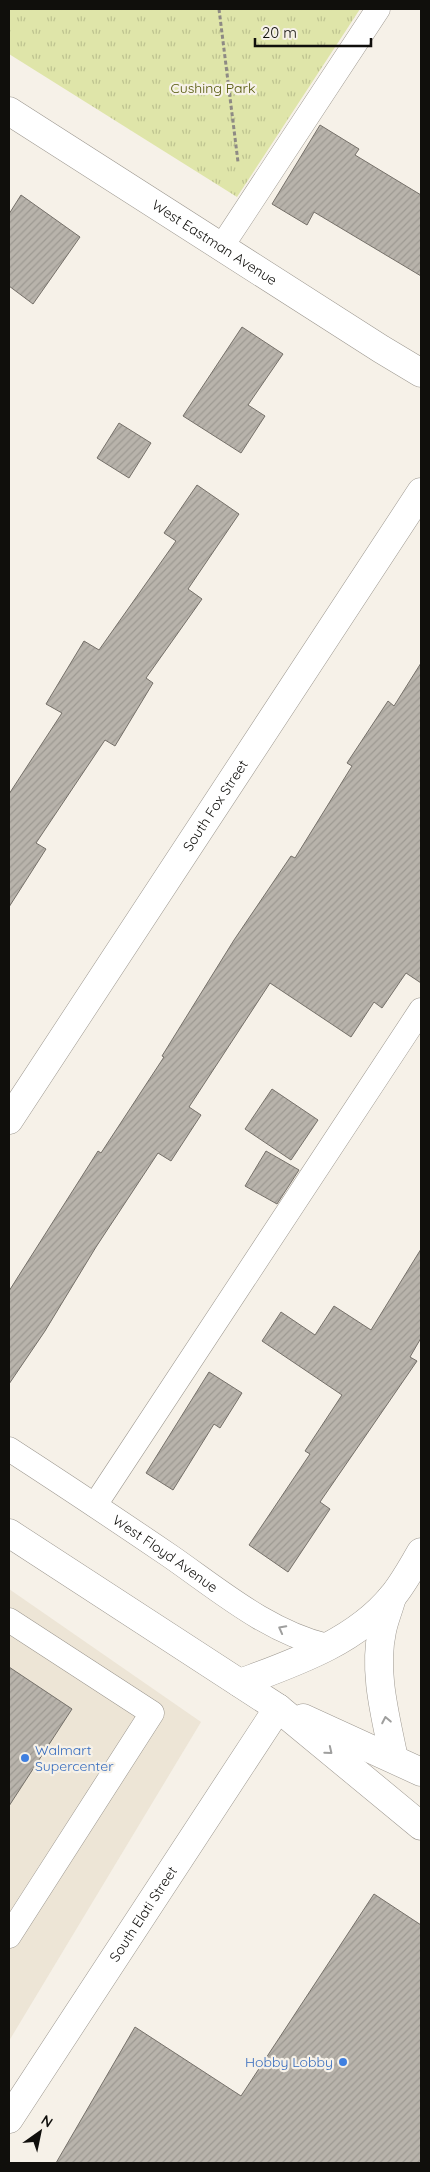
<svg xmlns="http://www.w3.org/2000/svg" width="430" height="2172" font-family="Quicksand,sans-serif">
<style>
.built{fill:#ede5d6}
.park{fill:url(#park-tufts)}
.building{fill:url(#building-hatch);stroke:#757069}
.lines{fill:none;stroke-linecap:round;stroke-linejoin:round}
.service-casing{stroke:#9d9890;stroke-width:25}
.minor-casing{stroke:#9d9890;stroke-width:29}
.tertiary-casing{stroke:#9d9890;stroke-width:29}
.path{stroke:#8e8a84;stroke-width:3;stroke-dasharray:4 2.5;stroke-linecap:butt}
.service{stroke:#fff;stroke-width:24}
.minor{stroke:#fff;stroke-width:28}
.tertiary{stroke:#fff;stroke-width:28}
.oneway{stroke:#9f9f9e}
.shop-dot{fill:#3f7fe0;stroke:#f6f1e8;stroke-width:2}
.labels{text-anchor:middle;stroke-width:4.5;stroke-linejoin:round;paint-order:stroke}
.park-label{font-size:14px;fill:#525607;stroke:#f6f1e8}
.street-label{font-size:14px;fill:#100f0c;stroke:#f6f1e8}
.shop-label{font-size:14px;fill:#366cbe;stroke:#f6f1e8;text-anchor:start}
</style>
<defs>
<pattern id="park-tufts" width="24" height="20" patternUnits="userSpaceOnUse" patternTransform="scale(1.25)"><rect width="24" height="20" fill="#dfe5a9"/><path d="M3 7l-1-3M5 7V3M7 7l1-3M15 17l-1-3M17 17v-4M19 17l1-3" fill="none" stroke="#bec390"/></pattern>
<pattern id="building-hatch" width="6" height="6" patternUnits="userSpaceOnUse" patternTransform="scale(1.25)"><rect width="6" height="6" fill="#b8b3ab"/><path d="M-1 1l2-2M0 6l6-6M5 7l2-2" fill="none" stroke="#9d9992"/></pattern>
</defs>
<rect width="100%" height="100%" fill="#f6f1e8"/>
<!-- built -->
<path class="built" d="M 9,1589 L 201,1722 L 9,2041 Z"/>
<!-- park -->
<path class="park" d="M 9,9 L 360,9 L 237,197 L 9,54 Z"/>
<!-- building -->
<path class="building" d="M 320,125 L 359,149 L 355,155 L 421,195 L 421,276 L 314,212 L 307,225 L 272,204 Z
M 21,195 L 80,237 L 33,304 L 9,286 L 9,214 Z
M 242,327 L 283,354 L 248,405 L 265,416 L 241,453 L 183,416 Z
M 119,423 L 151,443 L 129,478 L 97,458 Z
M 197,485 L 239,514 L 188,589 L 202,599 L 146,678 L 153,683 L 115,746 L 105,740 L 36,843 L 46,849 L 9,907 L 9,794 L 62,713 L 46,704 L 84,641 L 99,650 L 176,541 L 164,533 Z
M 421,663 L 421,983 L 406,973 L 382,1008 L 374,1002 L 351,1037 L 270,983 L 189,1107 L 201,1115 L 171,1161 L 158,1153 L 96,1247 L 45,1331 L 9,1384 L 9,1291 L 98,1151 L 101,1153 L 164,1057 L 162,1056 L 234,940 L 291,856 L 295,858 L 352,766 L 347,763 L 388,701 L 394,706 Z
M 272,1089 L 318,1120 L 291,1160 L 245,1129 Z
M 266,1151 L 299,1170 L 277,1204 L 245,1186 Z
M 421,1249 L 421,1338 L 410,1357 L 417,1361 L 320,1502 L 330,1509 L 288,1572 L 249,1545 L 310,1454 L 305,1451 L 342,1395 L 262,1341 L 281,1312 L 315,1335 L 334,1306 L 371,1330 Z
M 209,1372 L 242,1393 L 220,1428 L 214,1424 L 173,1490 L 146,1473 Z
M 9,1667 L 72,1709 L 9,1806 Z
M 374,1894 L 421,1925 L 421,2163 L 56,2163 L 135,2027 L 241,2096 Z"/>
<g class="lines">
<!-- service casing -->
<g class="service-casing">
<g id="service">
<path d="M 222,246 L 378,9"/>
<path id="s1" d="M 9,1449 C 63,1484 117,1520 170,1556 C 219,1590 268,1632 327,1646"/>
<path d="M 95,1505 L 421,1010"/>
<path d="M 9,1620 L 152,1713 L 9,1936"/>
</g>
</g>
<!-- minor casing -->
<g class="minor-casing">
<g id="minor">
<path id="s2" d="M 9,111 L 381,349 L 421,373"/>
<path id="s3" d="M 9,1120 L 421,492"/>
<path d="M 240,1683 C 293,1663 354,1643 392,1597 C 403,1584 412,1567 421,1552"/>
</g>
</g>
<!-- tertiary casing -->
<g class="tertiary-casing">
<g id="tertiary">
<path d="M 9,1533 L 278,1708 L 421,1826"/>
<path d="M 392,1597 C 389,1609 384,1620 382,1631 C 373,1673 386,1718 394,1759"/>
<path d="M 303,1718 L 421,1772"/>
<path id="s4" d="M 9,2119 L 278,1708"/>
</g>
</g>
<!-- path -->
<path class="path" d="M 219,9 L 238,162"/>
<!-- service -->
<use href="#service" class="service"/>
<!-- minor -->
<use href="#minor" class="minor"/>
<!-- tertiary -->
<use href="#tertiary" class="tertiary"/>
</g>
<!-- one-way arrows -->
<defs><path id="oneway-chevron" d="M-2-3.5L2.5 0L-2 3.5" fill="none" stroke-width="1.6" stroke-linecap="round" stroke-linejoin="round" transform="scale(1.25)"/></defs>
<g class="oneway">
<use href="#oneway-chevron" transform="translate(282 1629) rotate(-152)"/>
<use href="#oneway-chevron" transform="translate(386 1720) rotate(-101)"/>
<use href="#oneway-chevron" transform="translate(329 1751) rotate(39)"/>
</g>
<!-- markers -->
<g class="shop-dot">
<circle cx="25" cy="1758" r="5"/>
<circle cx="343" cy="2062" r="5"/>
</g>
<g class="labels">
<!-- park labels -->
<g class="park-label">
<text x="213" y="93">Cushing Park</text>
</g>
<!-- street labels -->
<g class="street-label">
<text dy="5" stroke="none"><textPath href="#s2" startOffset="244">West Eastman Avenue</textPath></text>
<text dy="5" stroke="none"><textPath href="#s3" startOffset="376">South Fox Street</textPath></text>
<text dy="5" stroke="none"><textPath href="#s1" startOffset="188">West Floyd Avenue</textPath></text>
<text dy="5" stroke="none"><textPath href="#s4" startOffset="245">South Elati Street</textPath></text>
</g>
<!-- shop labels -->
<g class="shop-label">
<text x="35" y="1755">Walmart<tspan x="35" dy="16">Supercenter</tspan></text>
<text x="333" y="2067" text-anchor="end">Hobby Lobby</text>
</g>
</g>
<!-- border -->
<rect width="430" height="2172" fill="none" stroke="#100f0c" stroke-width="20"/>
<!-- north arrow -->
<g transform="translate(40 2132) rotate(33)" stroke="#f6f1e8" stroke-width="4" paint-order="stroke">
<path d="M0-4L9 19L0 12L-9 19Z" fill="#100f0c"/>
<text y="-8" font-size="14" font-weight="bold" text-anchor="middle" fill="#100f0c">N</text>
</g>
<!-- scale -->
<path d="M255 38v8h116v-8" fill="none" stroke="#100f0c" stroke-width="2.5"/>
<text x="262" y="38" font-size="15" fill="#100f0c" stroke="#f6f1e8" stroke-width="4" paint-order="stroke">20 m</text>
</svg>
